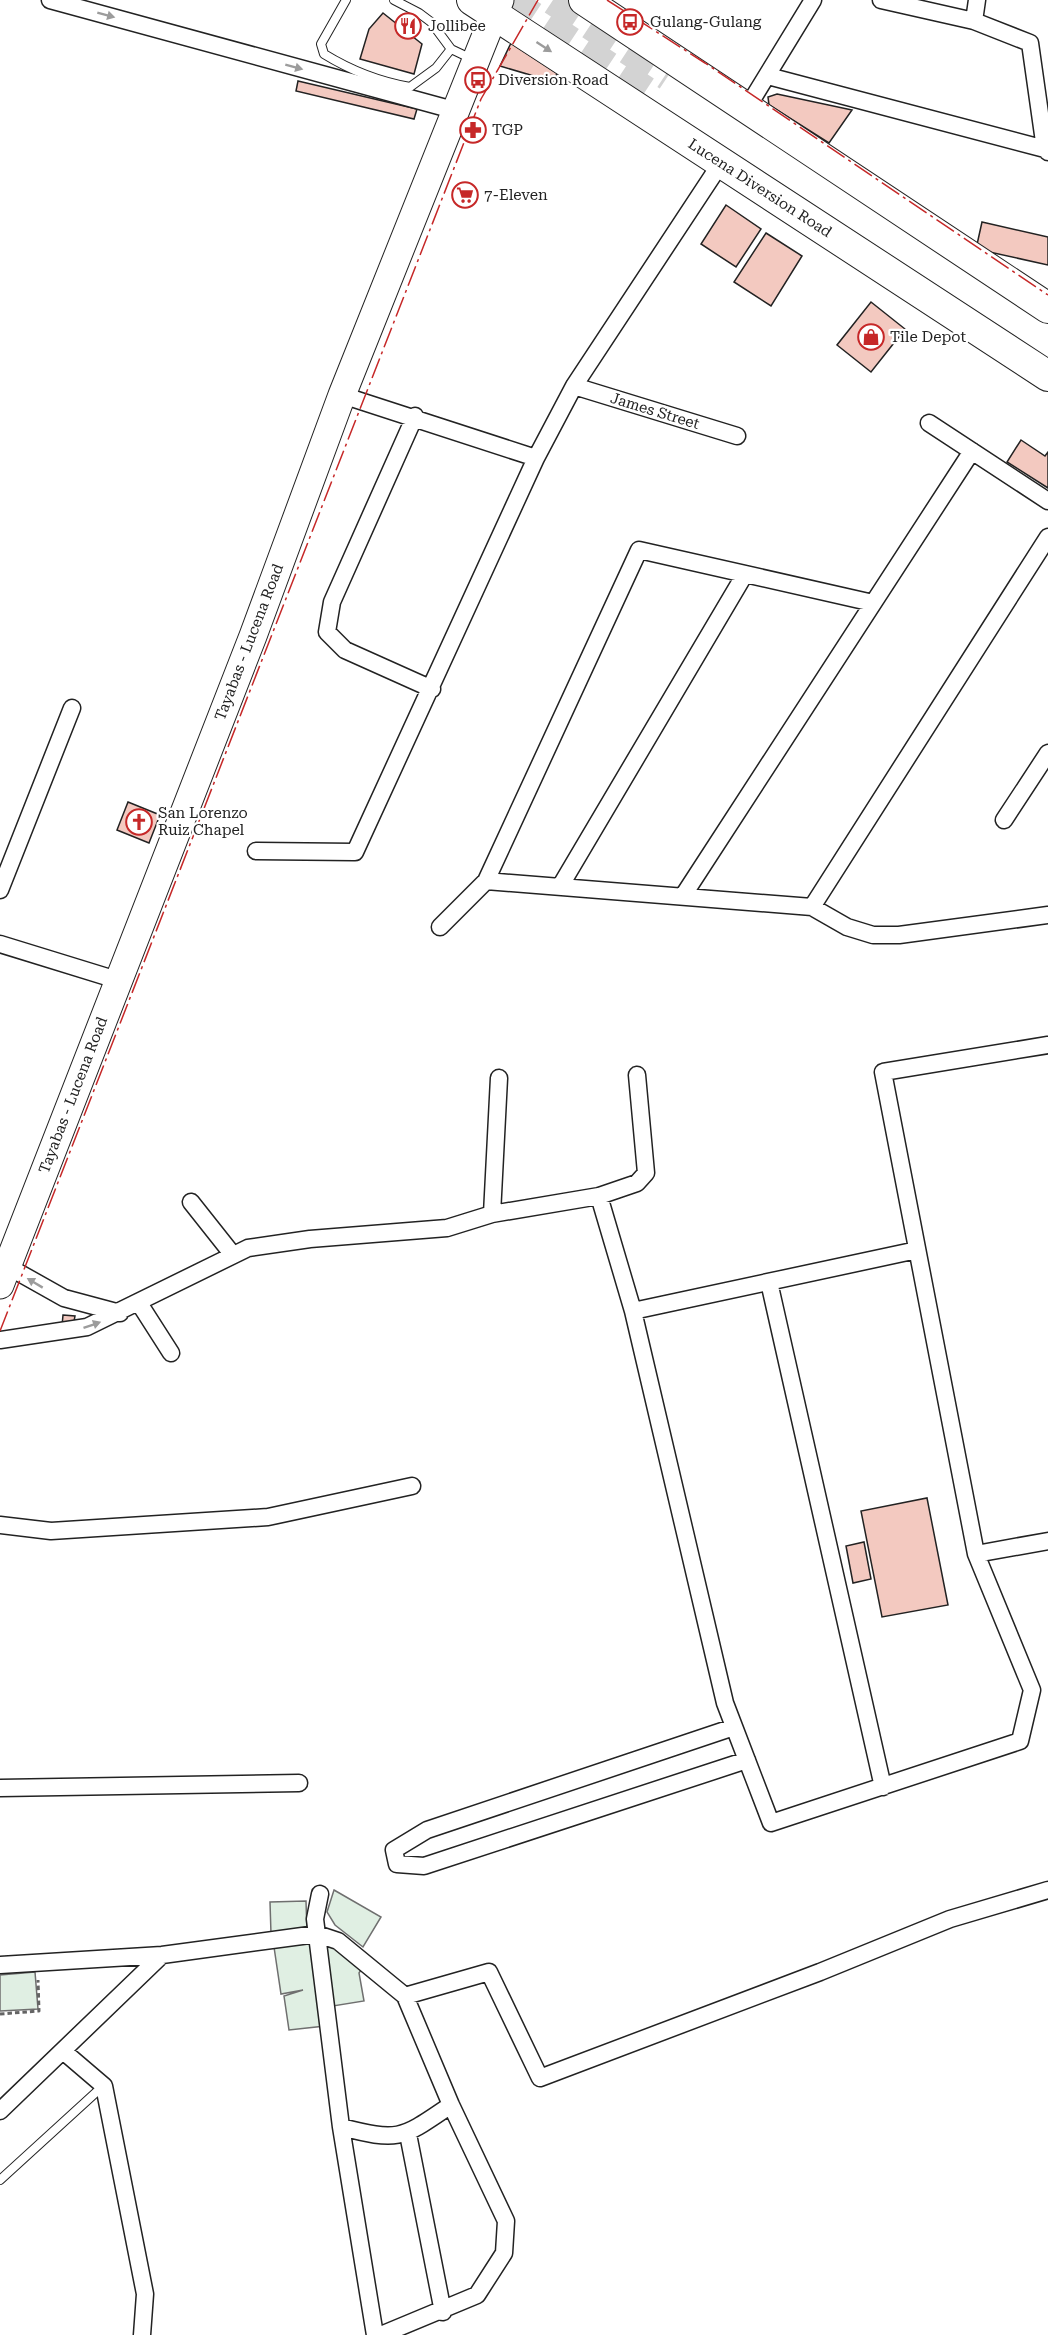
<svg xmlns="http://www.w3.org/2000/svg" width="1048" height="2335" font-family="'Roboto Serif',serif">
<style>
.green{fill:#e0efe3;stroke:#6f6f6f;stroke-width:1.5}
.building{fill:#f3c9c0;stroke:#222;stroke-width:1.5}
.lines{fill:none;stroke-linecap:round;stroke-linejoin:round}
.highway-tunnel{stroke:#d3d3d3;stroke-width:30;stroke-dasharray:30 15;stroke-linecap:butt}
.lane-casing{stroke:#222;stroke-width:10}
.street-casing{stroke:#222;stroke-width:19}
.primary-casing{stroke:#222;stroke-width:29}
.highway-casing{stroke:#222;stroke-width:32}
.path{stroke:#646464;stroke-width:3;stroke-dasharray:4.5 3;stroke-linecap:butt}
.lane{stroke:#fff;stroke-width:8}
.street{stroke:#fff;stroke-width:16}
.primary{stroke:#fff;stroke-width:27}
.highway{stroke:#fff;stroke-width:30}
.power{stroke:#c62828;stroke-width:1.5;stroke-dasharray:21 4.5 3 4.5;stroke-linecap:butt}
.oneway{fill:#9c9c9c}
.labels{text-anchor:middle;stroke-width:4.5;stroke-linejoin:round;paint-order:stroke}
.poi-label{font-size:15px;fill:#222;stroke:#fff;text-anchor:start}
.street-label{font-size:15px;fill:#222;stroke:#fff}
</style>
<rect width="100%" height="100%" fill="#fff"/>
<!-- green -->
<path class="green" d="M 334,1890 L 381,1917 L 363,1947 L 335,1925 L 327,1912 Z
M 306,1901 L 307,1933 L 271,1934 L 270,1902 Z
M 318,1938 L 363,1967 L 359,1973 L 364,2001 L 333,2006 Z
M 315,1943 L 325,2026 L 289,2030 L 284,1996 L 303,1990 L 281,1994 L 274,1947 Z
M 35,1972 L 38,2009 L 0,2011 L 0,1975 Z"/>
<!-- building -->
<path class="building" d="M 383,13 L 422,44 L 414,74 L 360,59 L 369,29 Z
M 511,43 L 557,73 L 554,82 L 500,66 Z
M 298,81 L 417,109 L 414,119 L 296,91 Z
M 777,94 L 852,110 L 829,143 L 769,105 L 768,97 Z
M 726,205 L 761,229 L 736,267 L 701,244 Z
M 982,222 L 1048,237 L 1048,265 L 976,249 Z
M 766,233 L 802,256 L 771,306 L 734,282 Z
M 871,302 L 905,329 L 871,372 L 837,345 Z
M 1021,440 L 1045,456 L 1048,452 L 1048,488 L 1007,462 Z
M 128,802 L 160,815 L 149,843 L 117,830 Z
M 63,1315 L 75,1316 L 73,1327 L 62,1326 Z
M 927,1498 L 948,1605 L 882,1617 L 861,1511 Z
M 864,1542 L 871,1579 L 853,1583 L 846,1546 Z"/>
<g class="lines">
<!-- highway-tunnel -->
<path class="highway-tunnel" d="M 508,0 L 656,98
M 553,0 L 668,76"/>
<!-- lane casing -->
<g class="lane-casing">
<path id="lane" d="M 346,0 L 321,44 L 324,54 C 350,70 381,82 410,87 L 436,68 L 451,49
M 394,0 L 419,13 L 431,22 L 451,49 L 472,59
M 0,2180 L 103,2086"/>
</g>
<!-- street casing -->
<g class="street-casing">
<path id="street" d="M 50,0 L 457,111
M 881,0 L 974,21
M 977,0 L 974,21 L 1030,43 L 1045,149 L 1048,152
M 768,76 L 1045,149
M 747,108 L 813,0
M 574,386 L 737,436
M 342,395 L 536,458
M 415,416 L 332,602 L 327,632 L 345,650 L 432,689
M 929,423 L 1048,501
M 1004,820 L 1048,753
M 256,851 L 355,852 L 536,458 L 574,386 L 721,163
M 486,881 L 812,907 L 847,927 L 873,935 L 899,935 L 1048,915
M 561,885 L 745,574
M 0,890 L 72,708
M 683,896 L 972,451
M 812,907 L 1048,537
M 440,927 L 486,881 L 639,550 L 873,603
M 0,944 L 117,980
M 599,1196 L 637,1183 L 646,1173 L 637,1075
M 191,1202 L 233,1255
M 492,1214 L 499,1078
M 0,1265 L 7,1266 L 64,1298 L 120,1313
M 769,1282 L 883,1787
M 139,1303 L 171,1353
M 633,1311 L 917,1250
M 0,1340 L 87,1327 L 248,1248 L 310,1239 L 447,1228 L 492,1214 L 599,1196 L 633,1311 L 725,1703 L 771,1823 L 1020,1741 L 1032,1690 L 976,1554 L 883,1072 L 1048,1045
M 0,1525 L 51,1531 L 268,1517 L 412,1486
M 976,1554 L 1048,1541
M 734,1727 L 427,1830 L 394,1850 L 397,1864 L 424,1866 L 747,1760
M 0,1788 L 299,1783
M 320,1894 L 315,1919 L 341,2127 L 375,2335
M 0,1965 L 162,1955 L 317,1934 L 338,1941 L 405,1996 L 451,2105 L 506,2221 L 504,2253 L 477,2295 L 381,2335
M 405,1996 L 489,1972 L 540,2078 L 820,1972 L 950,1919 L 1048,1890
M 63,2051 L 104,2086 L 145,2294 L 142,2335
M 0,2111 L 162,1955
M 341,2127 C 400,2142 401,2139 451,2105
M 408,2134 L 443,2312"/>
</g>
<!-- primary casing -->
<g class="primary-casing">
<path id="primary" d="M 0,1285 L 253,636 L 342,395 L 500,0"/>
</g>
<!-- highway casing -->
<g class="highway-casing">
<path id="highway" d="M 472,0 L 1048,376
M 584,0 L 1048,308"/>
</g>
<!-- path -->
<path class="path" d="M 0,2014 L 39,2011 L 38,1980"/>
<!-- lane -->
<use href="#lane" class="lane"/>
<!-- street -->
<use href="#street" class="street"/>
<!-- primary -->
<use href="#primary" class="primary"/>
<!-- highway -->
<use href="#highway" class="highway"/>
<!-- power -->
<path class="power" d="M 607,0 L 705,63 L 1048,295
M 0,1331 L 481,99 L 538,0"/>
</g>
<!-- one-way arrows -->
<defs><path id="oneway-solid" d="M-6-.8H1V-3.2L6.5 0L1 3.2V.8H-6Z" transform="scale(1.5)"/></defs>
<g class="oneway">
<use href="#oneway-solid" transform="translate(106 15) rotate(15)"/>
<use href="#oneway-solid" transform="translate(544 47) rotate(33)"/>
<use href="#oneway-solid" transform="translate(294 67) rotate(15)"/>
<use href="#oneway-solid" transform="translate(35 1283) rotate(-149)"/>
<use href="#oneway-solid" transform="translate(92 1325) rotate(-19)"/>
</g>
<!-- icons -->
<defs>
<g id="bus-ring" transform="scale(1.35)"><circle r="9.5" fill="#fff" stroke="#c62828" stroke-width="1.5"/><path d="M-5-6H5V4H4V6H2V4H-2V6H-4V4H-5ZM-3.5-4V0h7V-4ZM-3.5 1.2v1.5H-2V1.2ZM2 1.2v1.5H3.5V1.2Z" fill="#c62828"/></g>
<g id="restaurant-ring" transform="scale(1.35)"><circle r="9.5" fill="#fff" stroke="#c62828" stroke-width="1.5"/><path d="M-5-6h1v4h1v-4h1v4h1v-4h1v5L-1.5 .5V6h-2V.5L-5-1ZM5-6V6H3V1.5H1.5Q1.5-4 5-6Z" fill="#c62828"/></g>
<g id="pharmacy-ring" transform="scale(1.35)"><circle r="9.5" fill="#fff" stroke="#c62828" stroke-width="1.5"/><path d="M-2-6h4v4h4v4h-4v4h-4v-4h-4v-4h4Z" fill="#c62828"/></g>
<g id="supermarket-ring" transform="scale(1.35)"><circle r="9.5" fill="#fff" stroke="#c62828" stroke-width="1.5"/><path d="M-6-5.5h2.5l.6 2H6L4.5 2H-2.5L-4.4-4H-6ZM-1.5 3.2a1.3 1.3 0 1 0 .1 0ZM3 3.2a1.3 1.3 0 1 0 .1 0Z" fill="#c62828"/></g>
<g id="shop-ring" transform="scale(1.35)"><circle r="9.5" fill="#fff" stroke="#c62828" stroke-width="1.5"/><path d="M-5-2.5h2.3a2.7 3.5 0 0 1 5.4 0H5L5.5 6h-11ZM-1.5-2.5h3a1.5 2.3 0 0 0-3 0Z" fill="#c62828"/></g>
<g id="church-ring" transform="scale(1.35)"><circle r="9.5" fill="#fff" stroke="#c62828" stroke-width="1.5"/><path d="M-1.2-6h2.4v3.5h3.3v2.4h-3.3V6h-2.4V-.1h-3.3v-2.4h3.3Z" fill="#c62828"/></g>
</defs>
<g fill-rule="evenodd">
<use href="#bus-ring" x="630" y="22"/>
<use href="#restaurant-ring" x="408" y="26"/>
<use href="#bus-ring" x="478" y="80"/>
<use href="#pharmacy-ring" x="473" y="130"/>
<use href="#supermarket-ring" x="465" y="195"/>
<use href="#shop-ring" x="871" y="337"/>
<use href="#church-ring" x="139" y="822"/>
</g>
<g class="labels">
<!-- poi labels -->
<g class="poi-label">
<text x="650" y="27">Gulang-Gulang</text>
<text x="428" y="31">Jollibee</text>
<text x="498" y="85">Diversion Road</text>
<text x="492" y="135">TGP</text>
<text x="484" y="200">7-Eleven</text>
<text x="890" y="342">Tile Depot</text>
<text x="158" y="818">San Lorenzo<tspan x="158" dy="17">Ruiz Chapel</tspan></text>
</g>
<!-- street labels -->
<g class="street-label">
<text transform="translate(760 188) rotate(33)" y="5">Lucena Diversion Road</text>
<text transform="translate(655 411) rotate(17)" y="5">James Street</text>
<text transform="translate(249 642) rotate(-69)" y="5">Tayabas - Lucena Road</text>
<text transform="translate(73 1095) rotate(-69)" y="5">Tayabas - Lucena Road</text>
</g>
</g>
</svg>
